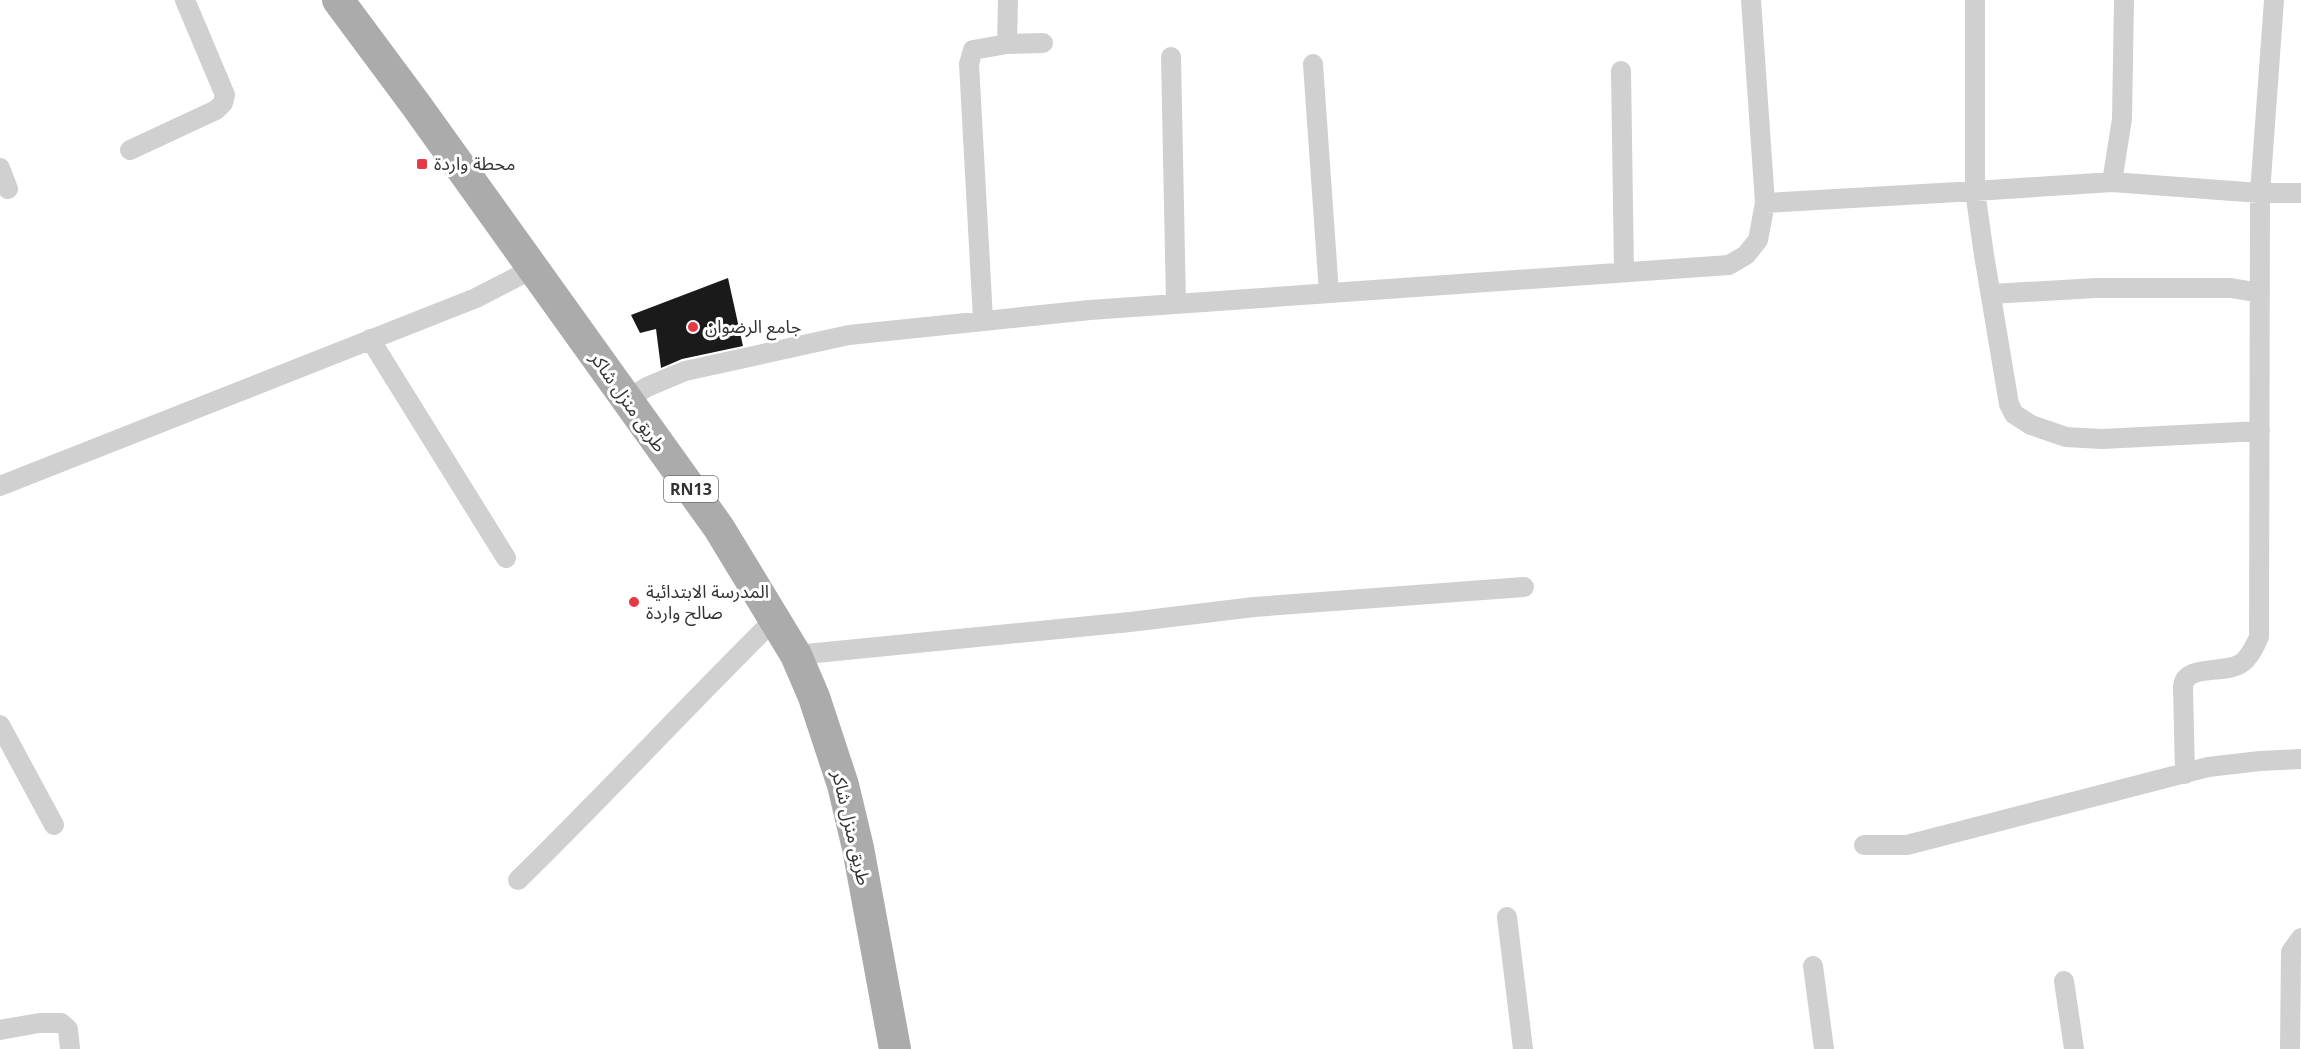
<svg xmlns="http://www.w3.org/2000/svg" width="2301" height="1049" font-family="'Noto Sans','Noto Sans Arabic',sans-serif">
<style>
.building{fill:#1a1a1a}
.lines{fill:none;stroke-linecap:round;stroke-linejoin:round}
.street{stroke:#d0d0d0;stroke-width:20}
.primary{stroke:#ababab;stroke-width:32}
.poi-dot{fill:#e63946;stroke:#fff;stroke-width:2}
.labels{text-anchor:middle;stroke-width:6;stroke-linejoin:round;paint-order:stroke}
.shield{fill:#fff;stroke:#707070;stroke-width:1.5}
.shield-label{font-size:16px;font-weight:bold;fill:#333}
.poi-label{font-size:18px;fill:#333;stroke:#fff;text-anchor:start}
.street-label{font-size:18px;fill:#333;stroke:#fff}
</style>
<rect width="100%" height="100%" fill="#fff"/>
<!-- building -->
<path class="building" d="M 728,278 L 743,346 L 682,359 L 661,368 L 656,329 L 640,333 L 631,315 Z"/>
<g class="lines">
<!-- street -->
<path class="street" d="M 1975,0 L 1975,191 L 2112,182 L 2260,193 L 2301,193
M 1007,44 L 1043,43
M 1171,57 L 1176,304
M 1313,64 L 1329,293
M 1621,71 L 1624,272
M 130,150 L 216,110 L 223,103 L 225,95 L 185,0
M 0,168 L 8,189
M 2112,182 L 2122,119 L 2124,0
M 1765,203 L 1975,191 L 1984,255 L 2009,404 L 2014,414 L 2031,425 L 2066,437 L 2102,439 L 2260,431
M 1991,294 L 2096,288 L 2231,288 L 2260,293
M 983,319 L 969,64 L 973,50 L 1007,44 L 1008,0
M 370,339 L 506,558
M 626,400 L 647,387 L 685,371 L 849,335 L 1090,310 L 1729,265 L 1746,255 L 1758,240 L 1765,203 L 1751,0
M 0,486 L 476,298 L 534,268
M 796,655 L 1130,622 L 1254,607 L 1524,587
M 0,725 L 54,825
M 2185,774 L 2183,687 C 2184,664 2224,674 2240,664 C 2249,659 2255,646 2259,637 L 2260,193 L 2274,0
M 1864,845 L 1907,845 L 2208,767 L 2260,761 L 2301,759
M 518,880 C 605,795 688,705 774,620
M 1507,917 L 1523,1049
M 1813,966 L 1824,1049
M 2064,981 L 2074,1049
M 0,1030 L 39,1023 L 61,1023 L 68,1029 L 70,1049
M 2290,1049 L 2291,952 L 2301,938"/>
<!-- primary -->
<path class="primary" d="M 338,0 L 416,105 L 719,528 L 796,655 L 814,697 L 843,785 L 858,848 L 895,1049"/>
</g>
<!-- markers -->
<g class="poi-dot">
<rect x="416" y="158" width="12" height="12" rx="3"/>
<circle cx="693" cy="327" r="6"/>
<circle cx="634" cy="602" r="6"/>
</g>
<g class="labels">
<!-- shield labels -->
<rect class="shield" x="664" y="476" width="54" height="26" rx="4.5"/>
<g class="shield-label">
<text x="691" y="495">RN13</text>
</g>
<!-- poi labels -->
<g class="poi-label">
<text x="434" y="170">محطة واردة</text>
<text x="705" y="333">جامع الرضوان</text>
<text x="646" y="598">المدرسة الابتدائية<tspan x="646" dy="21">صالح واردة</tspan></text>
</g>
<!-- street labels -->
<g class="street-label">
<text transform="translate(628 402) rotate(55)" y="6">طريق منزل شاكر</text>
<text transform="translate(851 828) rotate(77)" y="6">طريق منزل شاكر</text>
</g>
</g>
</svg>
